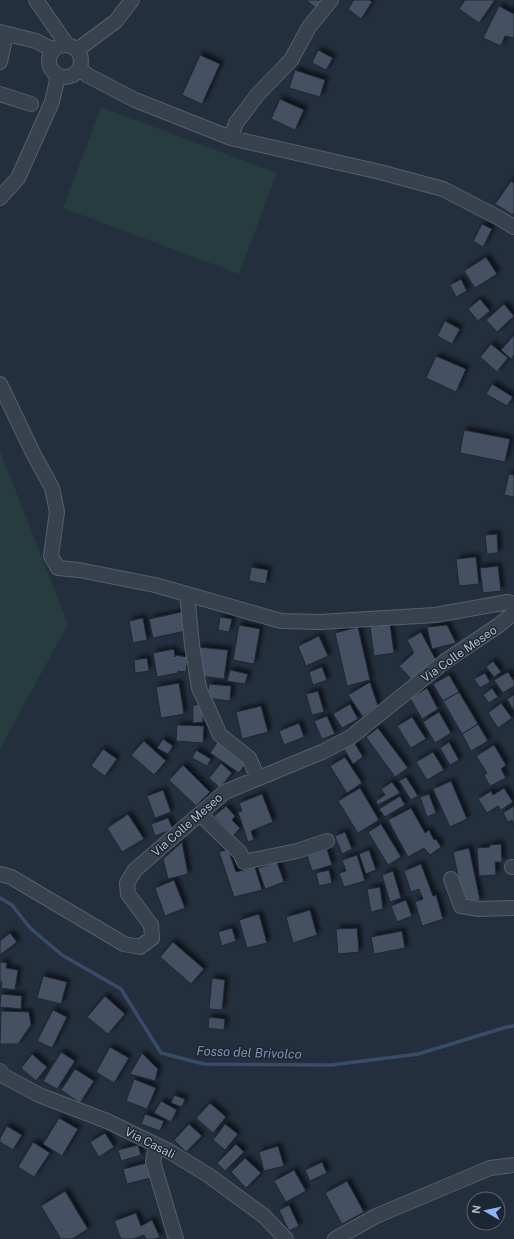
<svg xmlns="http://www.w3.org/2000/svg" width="514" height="1239" font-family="'Public Sans',sans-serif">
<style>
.green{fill:#263c3f}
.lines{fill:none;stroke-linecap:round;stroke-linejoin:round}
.stream{stroke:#394c67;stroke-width:3.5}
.building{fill:#455162;stroke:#1f2835;filter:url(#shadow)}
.street-casing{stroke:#565f6c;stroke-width:16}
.street{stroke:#38414e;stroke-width:14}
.labels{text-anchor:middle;stroke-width:3;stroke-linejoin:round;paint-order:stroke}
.street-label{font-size:12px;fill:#b4bcc9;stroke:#1d2633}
.water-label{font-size:13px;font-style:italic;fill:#7c92b1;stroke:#1d2633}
</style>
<defs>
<filter id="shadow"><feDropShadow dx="3.5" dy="-3.5" stdDeviation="2" flood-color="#0009"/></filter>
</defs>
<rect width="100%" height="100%" fill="#242f3e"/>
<!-- green -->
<path class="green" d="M 101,107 L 277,173 L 239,274 L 63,208 Z
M 0,451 L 68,624 L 0,749 Z"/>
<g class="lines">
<!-- stream -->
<path class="stream" d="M 0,898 L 12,905 L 30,928 L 62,955 L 121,989 L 161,1053 L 204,1064 L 331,1065 L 418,1054 L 507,1027 L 514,1026"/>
</g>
<!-- building -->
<path class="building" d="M 306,0 L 323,0 L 316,8 Z
M 354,0 L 370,0 L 372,2 L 361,19 L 348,9 Z
M 465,0 L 495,0 L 479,23 L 459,9 Z
M 499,6 L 514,14 L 514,38 L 505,36 L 501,46 L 483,38 Z
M 318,50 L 333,58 L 326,70 L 312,63 Z
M 200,55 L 220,64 L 202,104 L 182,95 Z
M 295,70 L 325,80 L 320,97 L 289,88 Z
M 280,99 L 304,110 L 295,130 L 271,119 Z
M 511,181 L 514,183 L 514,213 L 513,215 L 495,204 Z
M 482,224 L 492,229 L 483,247 L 473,241 Z
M 486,257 L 497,274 L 475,288 L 464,271 Z
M 461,279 L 467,291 L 456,297 L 450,285 Z
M 480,299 L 490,311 L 478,321 L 468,309 Z
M 504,304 L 514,316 L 497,332 L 486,320 Z
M 445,321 L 460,329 L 452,344 L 437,336 Z
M 514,335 L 514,355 L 511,359 L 501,350 Z
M 491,344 L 508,358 L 497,372 L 480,357 Z
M 436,356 L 466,369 L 456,392 L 426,378 Z
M 492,384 L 513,397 L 507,406 L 486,394 Z
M 464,430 L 510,439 L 505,462 L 460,453 Z
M 509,474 L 514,475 L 514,497 L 504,495 Z
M 497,534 L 498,553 L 487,554 L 485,535 Z
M 476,557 L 479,584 L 459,586 L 456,559 Z
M 498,566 L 501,591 L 483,593 L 480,568 Z
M 251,567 L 268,570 L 266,584 L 249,581 Z
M 186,611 L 190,630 L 153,638 L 149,619 Z
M 220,617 L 232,619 L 229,632 L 218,630 Z
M 143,618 L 147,640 L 133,643 L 129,621 Z
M 390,624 L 394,653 L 374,656 L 370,627 Z
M 239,625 L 260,629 L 254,664 L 233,660 Z
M 447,625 L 456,643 L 432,649 L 427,627 Z
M 358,627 L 370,680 L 347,686 L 335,633 Z
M 421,632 L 436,660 L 413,681 L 399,666 L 414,653 L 407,640 Z
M 319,636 L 328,656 L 306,666 L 298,646 Z
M 198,647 L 228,650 L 224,679 L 201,676 Z
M 174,649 L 175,657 L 175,655 L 188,657 L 186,672 L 178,671 L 178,673 L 157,677 L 153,653 Z
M 147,658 L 149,671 L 135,673 L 134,660 Z
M 493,661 L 501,672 L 494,677 L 486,667 Z
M 322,667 L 327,680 L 313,685 L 309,672 Z
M 230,670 L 248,674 L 245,684 L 227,681 Z
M 508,672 L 514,681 L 514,686 L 503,693 L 494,680 Z
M 485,673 L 490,682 L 480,688 L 474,679 Z
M 449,675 L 459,692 L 443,701 L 433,684 Z
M 370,682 L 378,706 L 363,717 L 348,695 Z
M 179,683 L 184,714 L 161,718 L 156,687 Z
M 209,684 L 231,686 L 230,701 L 207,698 Z
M 427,688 L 438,709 L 422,719 L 410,698 Z
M 492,688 L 498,697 L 489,703 L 483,695 Z
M 318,691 L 324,712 L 312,715 L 306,694 Z
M 459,692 L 478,724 L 462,734 L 443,701 Z
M 514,695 L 514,711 L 507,699 Z
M 501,703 L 512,718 L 498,728 L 488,713 Z
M 350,704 L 358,719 L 342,728 L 333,714 Z
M 193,705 L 203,705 L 203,722 L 193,723 Z
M 261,706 L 268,732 L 242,739 L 236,712 Z
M 439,712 L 451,733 L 435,743 L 423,722 Z
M 327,716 L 335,734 L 322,739 L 314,721 Z
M 412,717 L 426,739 L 411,748 L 397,726 Z
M 299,723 L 304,737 L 284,745 L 279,731 Z
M 478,724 L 488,741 L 471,751 L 462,734 Z
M 177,725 L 204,726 L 203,743 L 176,741 Z
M 378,728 L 408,768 L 395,777 L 366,737 Z
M 163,739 L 173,746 L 168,754 L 157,748 Z
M 144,741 L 166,761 L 154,775 L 131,755 Z
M 218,741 L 247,762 L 239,773 L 210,753 Z
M 354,742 L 363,757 L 353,764 L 344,749 Z
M 449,742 L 459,760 L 450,765 L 440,748 Z
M 494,745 L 506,765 L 501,769 L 506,778 L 490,786 L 484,775 L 487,773 L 476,756 Z
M 103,749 L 117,759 L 105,776 L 91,766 Z
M 196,750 L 211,759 L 207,766 L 192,758 Z
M 433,752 L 444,770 L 427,780 L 416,762 Z
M 345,757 L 362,783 L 347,793 L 330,766 Z
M 221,763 L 232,773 L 220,788 L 209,778 Z
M 183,765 L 210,792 L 196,806 L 169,780 Z
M 406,777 L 418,796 L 411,800 L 399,781 Z
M 451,781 L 467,819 L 450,827 L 433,789 Z
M 392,782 L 400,793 L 378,805 L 376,801 L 385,795 L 381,789 Z
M 360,788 L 379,820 L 358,833 L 338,801 Z
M 504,788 L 513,802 L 501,810 L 498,806 L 487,813 L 478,799 L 491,791 L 493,795 Z
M 163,790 L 171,812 L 155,818 L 147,796 Z
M 262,794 L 273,822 L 251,831 L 254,840 L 248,842 L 238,812 L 242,811 L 239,803 Z
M 429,794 L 436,813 L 427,817 L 420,797 Z
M 400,796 L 405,805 L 385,817 L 379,809 Z
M 226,806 L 235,816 L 232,820 L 240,828 L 233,836 L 214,816 Z
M 514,806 L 514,825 L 512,820 L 508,822 L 503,813 Z
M 411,808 L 425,833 L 429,830 L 434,840 L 436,839 L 441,847 L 430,855 L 424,848 L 408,857 L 388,820 Z
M 128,814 L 144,839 L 122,852 L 107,828 Z
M 168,818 L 173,829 L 155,836 L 151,824 Z
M 381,824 L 401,857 L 388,865 L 368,832 Z
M 345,832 L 352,849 L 342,854 L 335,836 Z
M 182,842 L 188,874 L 168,879 L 163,859 Z
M 501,844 L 502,862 L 495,862 L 496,875 L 479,876 L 477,848 L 490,847 L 490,845 Z
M 469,848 L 480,900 L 464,904 L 453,852 Z
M 228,849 L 236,872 L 255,867 L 262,890 L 234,897 L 219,852 Z
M 327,849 L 332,865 L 312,871 L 307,855 Z
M 369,850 L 376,870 L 366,874 L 359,854 Z
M 357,855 L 365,881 L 344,887 L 339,873 L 346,871 L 342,860 Z
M 277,862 L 284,882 L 265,889 L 258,868 Z
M 421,864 L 433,896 L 436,895 L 443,919 L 422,926 L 415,902 L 423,899 L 419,889 L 411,892 L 404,871 Z
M 329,870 L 332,883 L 319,886 L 316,873 Z
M 393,871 L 401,898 L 390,902 L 382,875 Z
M 174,880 L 185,908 L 165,916 L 155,888 Z
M 380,887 L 383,909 L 371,912 L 367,889 Z
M 406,900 L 412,916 L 397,922 L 391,906 Z
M 310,910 L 317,935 L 293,943 L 286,917 Z
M 259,914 L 267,943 L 247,948 L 239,920 Z
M 232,928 L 236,941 L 222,946 L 218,932 Z
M 357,928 L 359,952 L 338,954 L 336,929 Z
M 402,931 L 405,948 L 374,954 L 371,937 Z
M 10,933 L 17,942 L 0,955 L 0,941 Z
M 173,942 L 204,969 L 191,984 L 160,957 Z
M 0,962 L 7,963 L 6,968 L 18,970 L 15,990 L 1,988 L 2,982 L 0,982 Z
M 43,976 L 67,982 L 61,1004 L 37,998 Z
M 212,978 L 225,980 L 222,1010 L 209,1009 Z
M 1,994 L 22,996 L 21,1009 L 0,1007 Z
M 105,996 L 125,1014 L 108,1034 L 87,1017 Z
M 53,1010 L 67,1017 L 52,1048 L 37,1041 Z
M 1,1011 L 29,1012 L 31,1025 L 18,1044 L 0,1044 Z
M 209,1017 L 225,1019 L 224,1030 L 208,1028 Z
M 110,1047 L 129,1058 L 114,1083 L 96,1072 Z
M 61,1052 L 75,1061 L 57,1089 L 43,1081 Z
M 142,1053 L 158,1069 L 155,1081 L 130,1074 Z
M 32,1054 L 47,1067 L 36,1081 L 21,1068 Z
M 75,1069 L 94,1081 L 80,1103 L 61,1090 Z
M 134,1079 L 156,1088 L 147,1109 L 126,1101 Z
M 174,1095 L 185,1099 L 182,1107 L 171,1103 Z
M 161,1101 L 177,1110 L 171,1122 L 154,1113 Z
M 210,1103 L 226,1117 L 213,1133 L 196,1118 Z
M 145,1114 L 164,1121 L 160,1131 L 141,1124 Z
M 59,1118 L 78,1129 L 62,1156 L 43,1144 Z
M 189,1124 L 202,1136 L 186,1152 L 174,1140 Z
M 225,1124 L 238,1134 L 225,1150 L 213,1140 Z
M 7,1126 L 22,1135 L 13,1150 L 0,1142 L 0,1138 Z
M 105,1133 L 114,1147 L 99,1157 L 90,1142 Z
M 33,1142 L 50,1153 L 34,1177 L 18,1167 Z
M 236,1144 L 244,1152 L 225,1171 L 217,1163 Z
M 138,1145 L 141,1155 L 121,1161 L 118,1150 Z
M 278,1146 L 284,1166 L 264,1171 L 259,1152 Z
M 245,1158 L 261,1173 L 246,1188 L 231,1172 Z
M 150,1162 L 154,1177 L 127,1184 L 123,1169 Z
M 322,1162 L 327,1173 L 310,1181 L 305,1170 Z
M 294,1170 L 306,1191 L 286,1202 L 274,1181 Z
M 347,1181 L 364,1212 L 342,1224 L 325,1193 Z
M 65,1191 L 88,1229 L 72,1239 L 61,1239 L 41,1206 Z
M 289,1205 L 299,1226 L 289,1231 L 279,1210 Z
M 136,1213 L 141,1226 L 152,1220 L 160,1237 L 155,1239 L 146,1239 L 144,1235 L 133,1239 L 121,1239 L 114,1221 Z"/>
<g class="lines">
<!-- street casing -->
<g class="street-casing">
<path id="street" d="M 36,0 L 67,45
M 0,32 L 36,41 L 53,50
M49 61a16 16 0 1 1 32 0a16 16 0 1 1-32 0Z
M 77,50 L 116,21 L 132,0
M 0,62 L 6,34
M 80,69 L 87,75 L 135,100 L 231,138 L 380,172 L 443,189 L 501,219 L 514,227
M 0,94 L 31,104
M 231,138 L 236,123 L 258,94 L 291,60 L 309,27 L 331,0
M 0,198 L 18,178 L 52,102 L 58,76
M 0,384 L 33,453 L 52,488 L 57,512 L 51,556 L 58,568 L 79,570 L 155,585 L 281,621 L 320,622 L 435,615 L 508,602 L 514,604
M 187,594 L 192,645 L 199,688 L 220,735 L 249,758 L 258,778
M 200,814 L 240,853 L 244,862 L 297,851 L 327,841
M 512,867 L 514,867
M 0,874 L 11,877 L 124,944 L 140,947 L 152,938 L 151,925 L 128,894 L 127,883 L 135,870 L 225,792 L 322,752 L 351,737 L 444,662 L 499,625 L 514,613
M 451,879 L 461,906 L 479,909 L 514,908
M 0,1071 L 2,1075 L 39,1095 L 107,1121 L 169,1151 L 208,1175 L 264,1216 L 286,1239
M 156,1145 L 153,1162 L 176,1239
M 335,1239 L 376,1216 L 490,1168 L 514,1165"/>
</g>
<!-- street -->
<use href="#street" class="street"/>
</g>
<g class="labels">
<!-- street labels -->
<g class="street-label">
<text transform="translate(459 654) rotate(-35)" y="4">Via Colle Meseo</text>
<text transform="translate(187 825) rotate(-41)" y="4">Via Colle Meseo</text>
<text transform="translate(150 1143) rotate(27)" y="4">Via Casali</text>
</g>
<!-- water labels -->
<g class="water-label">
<text transform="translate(249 1052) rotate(2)" y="5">Fosso del Brivolco</text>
</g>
</g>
<!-- north arrow -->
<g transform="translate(486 1211) rotate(279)"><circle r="19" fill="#1d2633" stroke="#59626f"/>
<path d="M0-3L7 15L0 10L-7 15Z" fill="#8ab4f8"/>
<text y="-6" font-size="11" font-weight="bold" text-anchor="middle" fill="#b4bcc9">N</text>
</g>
</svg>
